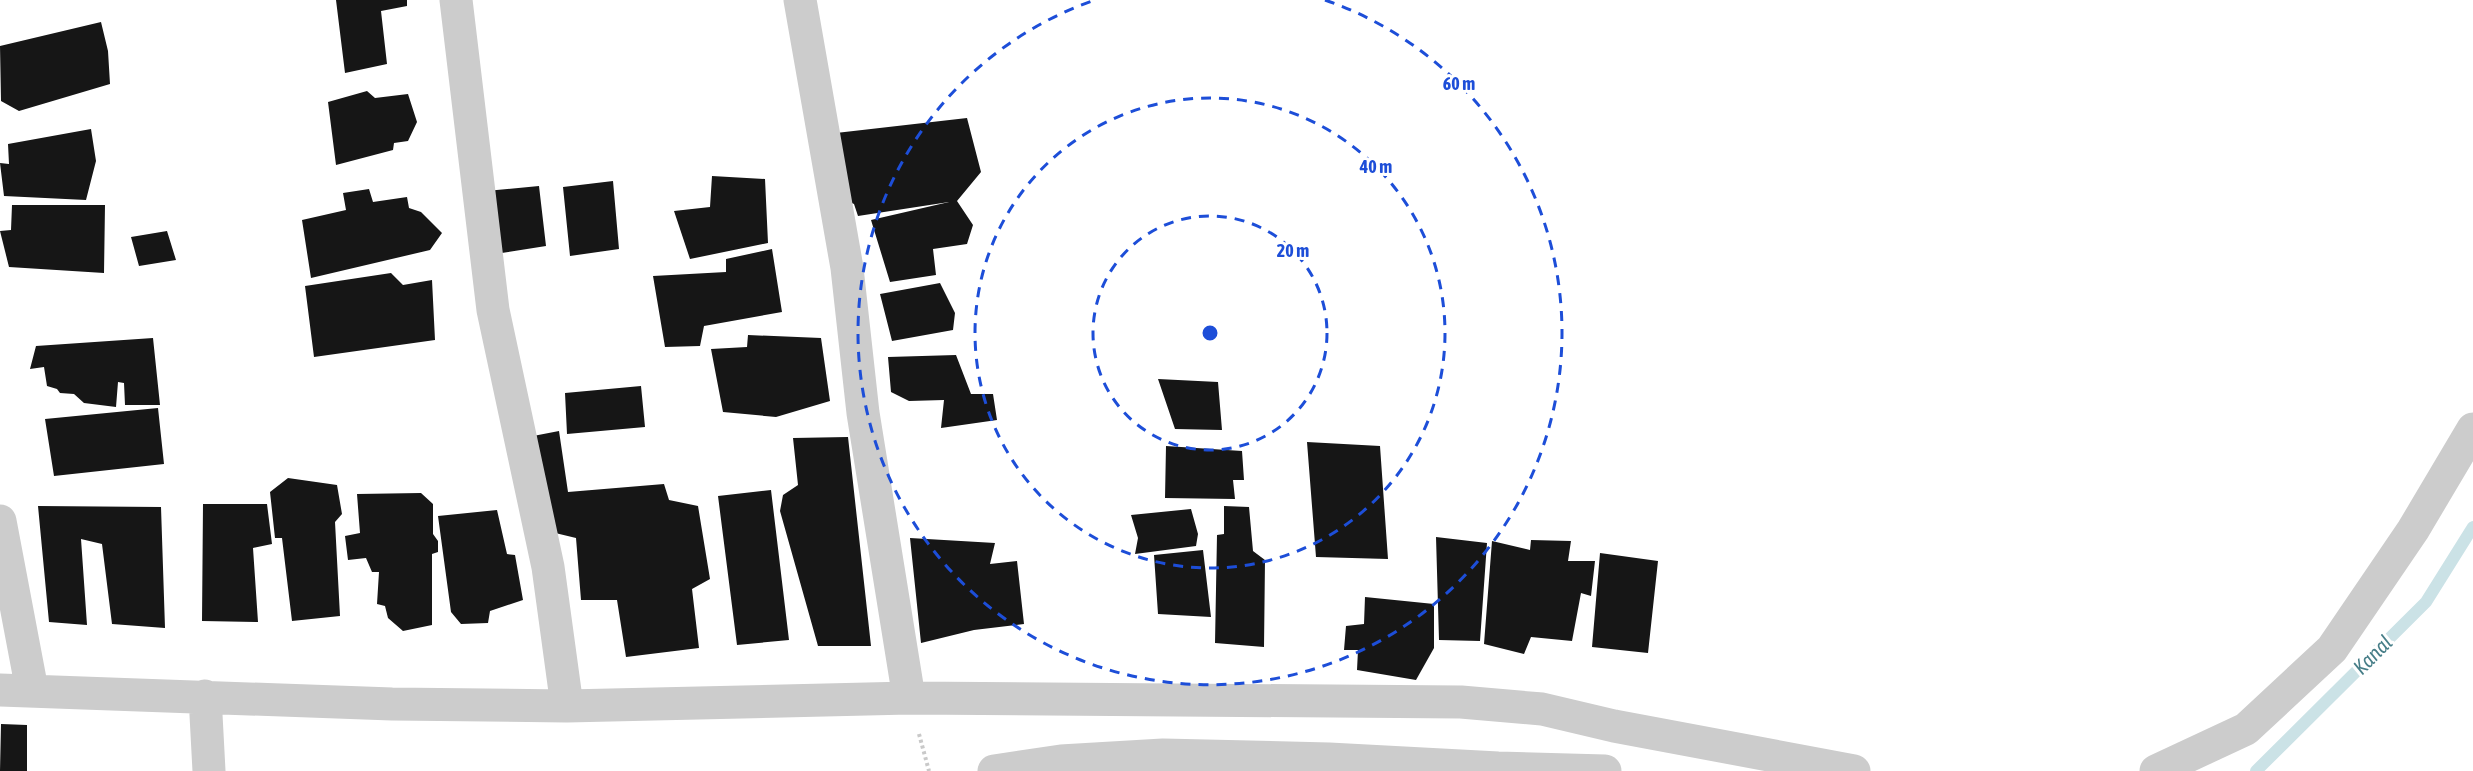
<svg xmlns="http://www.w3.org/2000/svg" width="2473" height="771" font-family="'Asap Condensed',sans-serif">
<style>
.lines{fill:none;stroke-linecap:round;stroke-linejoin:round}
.stream{stroke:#cbe2e6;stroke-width:12}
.building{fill:#161616}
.path{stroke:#c9c9c9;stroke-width:4;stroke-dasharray:3 3;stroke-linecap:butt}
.street{stroke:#ccc;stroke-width:33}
.ring{fill:none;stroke:#1d4ed8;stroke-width:3;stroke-dasharray:10 8}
.labels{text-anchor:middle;stroke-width:6;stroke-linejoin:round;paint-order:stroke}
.water-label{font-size:21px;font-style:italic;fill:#477e88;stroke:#fff}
.centre{fill:#1d4ed8;stroke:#fff;stroke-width:3}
.ring-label{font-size:18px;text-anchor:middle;font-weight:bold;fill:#1d4ed8;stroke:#fff;stroke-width:6;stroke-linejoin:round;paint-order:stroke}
</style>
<rect width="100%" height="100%" fill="#fff"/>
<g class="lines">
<!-- stream -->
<path class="stream" d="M 2256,771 L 2426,602 L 2473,527"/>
</g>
<!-- building -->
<path class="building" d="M 336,0 L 407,0 L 407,6 L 381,11 L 387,64 L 345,73 Z
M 101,22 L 108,51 L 110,84 L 19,111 L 1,101 L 0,46 Z
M 367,91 L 375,98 L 408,94 L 417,122 L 408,141 L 394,143 L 393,150 L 336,165 L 328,102 Z
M 967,118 L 981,172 L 957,201 L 973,225 L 967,244 L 933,249 L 936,275 L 890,282 L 871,220 L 949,202 L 858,216 L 854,204 L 847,201 L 836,133 Z
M 91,129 L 96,161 L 86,200 L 4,196 L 0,163 L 9,164 L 8,144 Z
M 712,176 L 765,179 L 768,243 L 690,259 L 674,211 L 710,207 Z
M 613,181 L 619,249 L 570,256 L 563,187 Z
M 539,186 L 546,246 L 495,254 L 486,191 Z
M 369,189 L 373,202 L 407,197 L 409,208 L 421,212 L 442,233 L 430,250 L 311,278 L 302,220 L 346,210 L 343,193 Z
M 12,205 L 105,205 L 104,273 L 9,267 L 0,231 L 11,230 Z
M 167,231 L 176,260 L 139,266 L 131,237 Z
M 772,249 L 782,312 L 704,326 L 700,346 L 665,347 L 653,276 L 726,272 L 726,259 Z
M 391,273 L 403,285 L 432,280 L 435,340 L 314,357 L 305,286 Z
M 940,283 L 955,313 L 953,330 L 892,341 L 880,294 Z
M 748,335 L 821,338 L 830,401 L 776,417 L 723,412 L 711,349 L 747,347 Z
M 153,338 L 160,405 L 125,405 L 124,383 L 118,382 L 116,407 L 84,403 L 74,394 L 60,393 L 57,389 L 47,386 L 44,367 L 30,369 L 36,346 Z
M 956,355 L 971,394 L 993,394 L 997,420 L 941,428 L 944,400 L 909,401 L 891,392 L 888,357 Z
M 1158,379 L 1218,382 L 1222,430 L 1175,429 Z
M 641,386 L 645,427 L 567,434 L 565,393 Z
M 158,408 L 164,464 L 54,476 L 45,419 Z
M 559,431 L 568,492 L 664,484 L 669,500 L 698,506 L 710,579 L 692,589 L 699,648 L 626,657 L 617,600 L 581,600 L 576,538 L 547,531 L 528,437 Z
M 848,437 L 871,646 L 818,646 L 780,511 L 783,495 L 798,485 L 793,438 Z
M 1307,442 L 1380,446 L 1388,559 L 1316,557 Z
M 1166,446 L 1242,451 L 1244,480 L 1233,480 L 1235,499 L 1165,498 Z
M 288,478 L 337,485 L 342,514 L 335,522 L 340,616 L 292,621 L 282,538 L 275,538 L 270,492 Z
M 771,490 L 789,640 L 737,645 L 718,496 Z
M 421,493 L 433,504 L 433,534 L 438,541 L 438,552 L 432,554 L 432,625 L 403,631 L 388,618 L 385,606 L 377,604 L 379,572 L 372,572 L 366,558 L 348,560 L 345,536 L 360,533 L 357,494 Z
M 203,504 L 267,504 L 272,544 L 253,548 L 258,622 L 202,621 Z
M 38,506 L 161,507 L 165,628 L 112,624 L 102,544 L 81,539 L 87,625 L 49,622 Z
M 1224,506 L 1249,507 L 1253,551 L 1265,560 L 1264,647 L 1215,643 L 1217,535 L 1224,534 Z
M 1191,509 L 1198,534 L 1196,546 L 1135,554 L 1138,538 L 1131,515 Z
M 497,510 L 507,554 L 515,555 L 523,600 L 490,611 L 488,623 L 461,624 L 451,612 L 438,516 Z
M 1436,537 L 1487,543 L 1480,641 L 1439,640 Z
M 910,538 L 995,543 L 990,564 L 1017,561 L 1024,624 L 974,630 L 921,643 Z
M 1531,540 L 1571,541 L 1568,561 L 1595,561 L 1591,596 L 1581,593 L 1572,641 L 1531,637 L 1524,654 L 1484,644 L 1492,541 L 1530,550 Z
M 1203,550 L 1211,617 L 1158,614 L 1154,555 Z
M 1600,553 L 1658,561 L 1648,653 L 1592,647 Z
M 1365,597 L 1434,604 L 1434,648 L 1416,680 L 1357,670 L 1358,650 L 1344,650 L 1346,626 L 1364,624 Z
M 1,724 L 27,725 L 27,771 L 0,771 Z"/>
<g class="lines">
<!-- path -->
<path class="path" d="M 919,734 L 929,771"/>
<!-- street -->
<path class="street" d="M 456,0 L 493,310 L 548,567 L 567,706
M 800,0 L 847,268 L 863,413 L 909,698
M 0,521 L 32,690
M 0,690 L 392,704 L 567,706 L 909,698 L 1461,702 L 1542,709 L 1614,726 L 1854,771
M 205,696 L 209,771
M 994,771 L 1061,761 L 1163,755 L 1329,759 L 1498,768 L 1605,771
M 2156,771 L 2246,729 L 2332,649 L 2413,530 L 2473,429"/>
</g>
<!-- distance rings -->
<g class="ring">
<circle cx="1210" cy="333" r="117"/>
<circle cx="1210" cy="333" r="235"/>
<path d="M1325 0A352 352 0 1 1 1095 0"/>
</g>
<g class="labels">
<!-- water labels -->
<g class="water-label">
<text transform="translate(2373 655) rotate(-45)" y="7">Kanal</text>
</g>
</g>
<circle cx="1210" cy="333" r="9" class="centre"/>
<g class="ring-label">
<text x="1459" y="90">60 m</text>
<text x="1376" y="173">40 m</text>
<text x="1293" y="257">20 m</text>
</g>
</svg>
